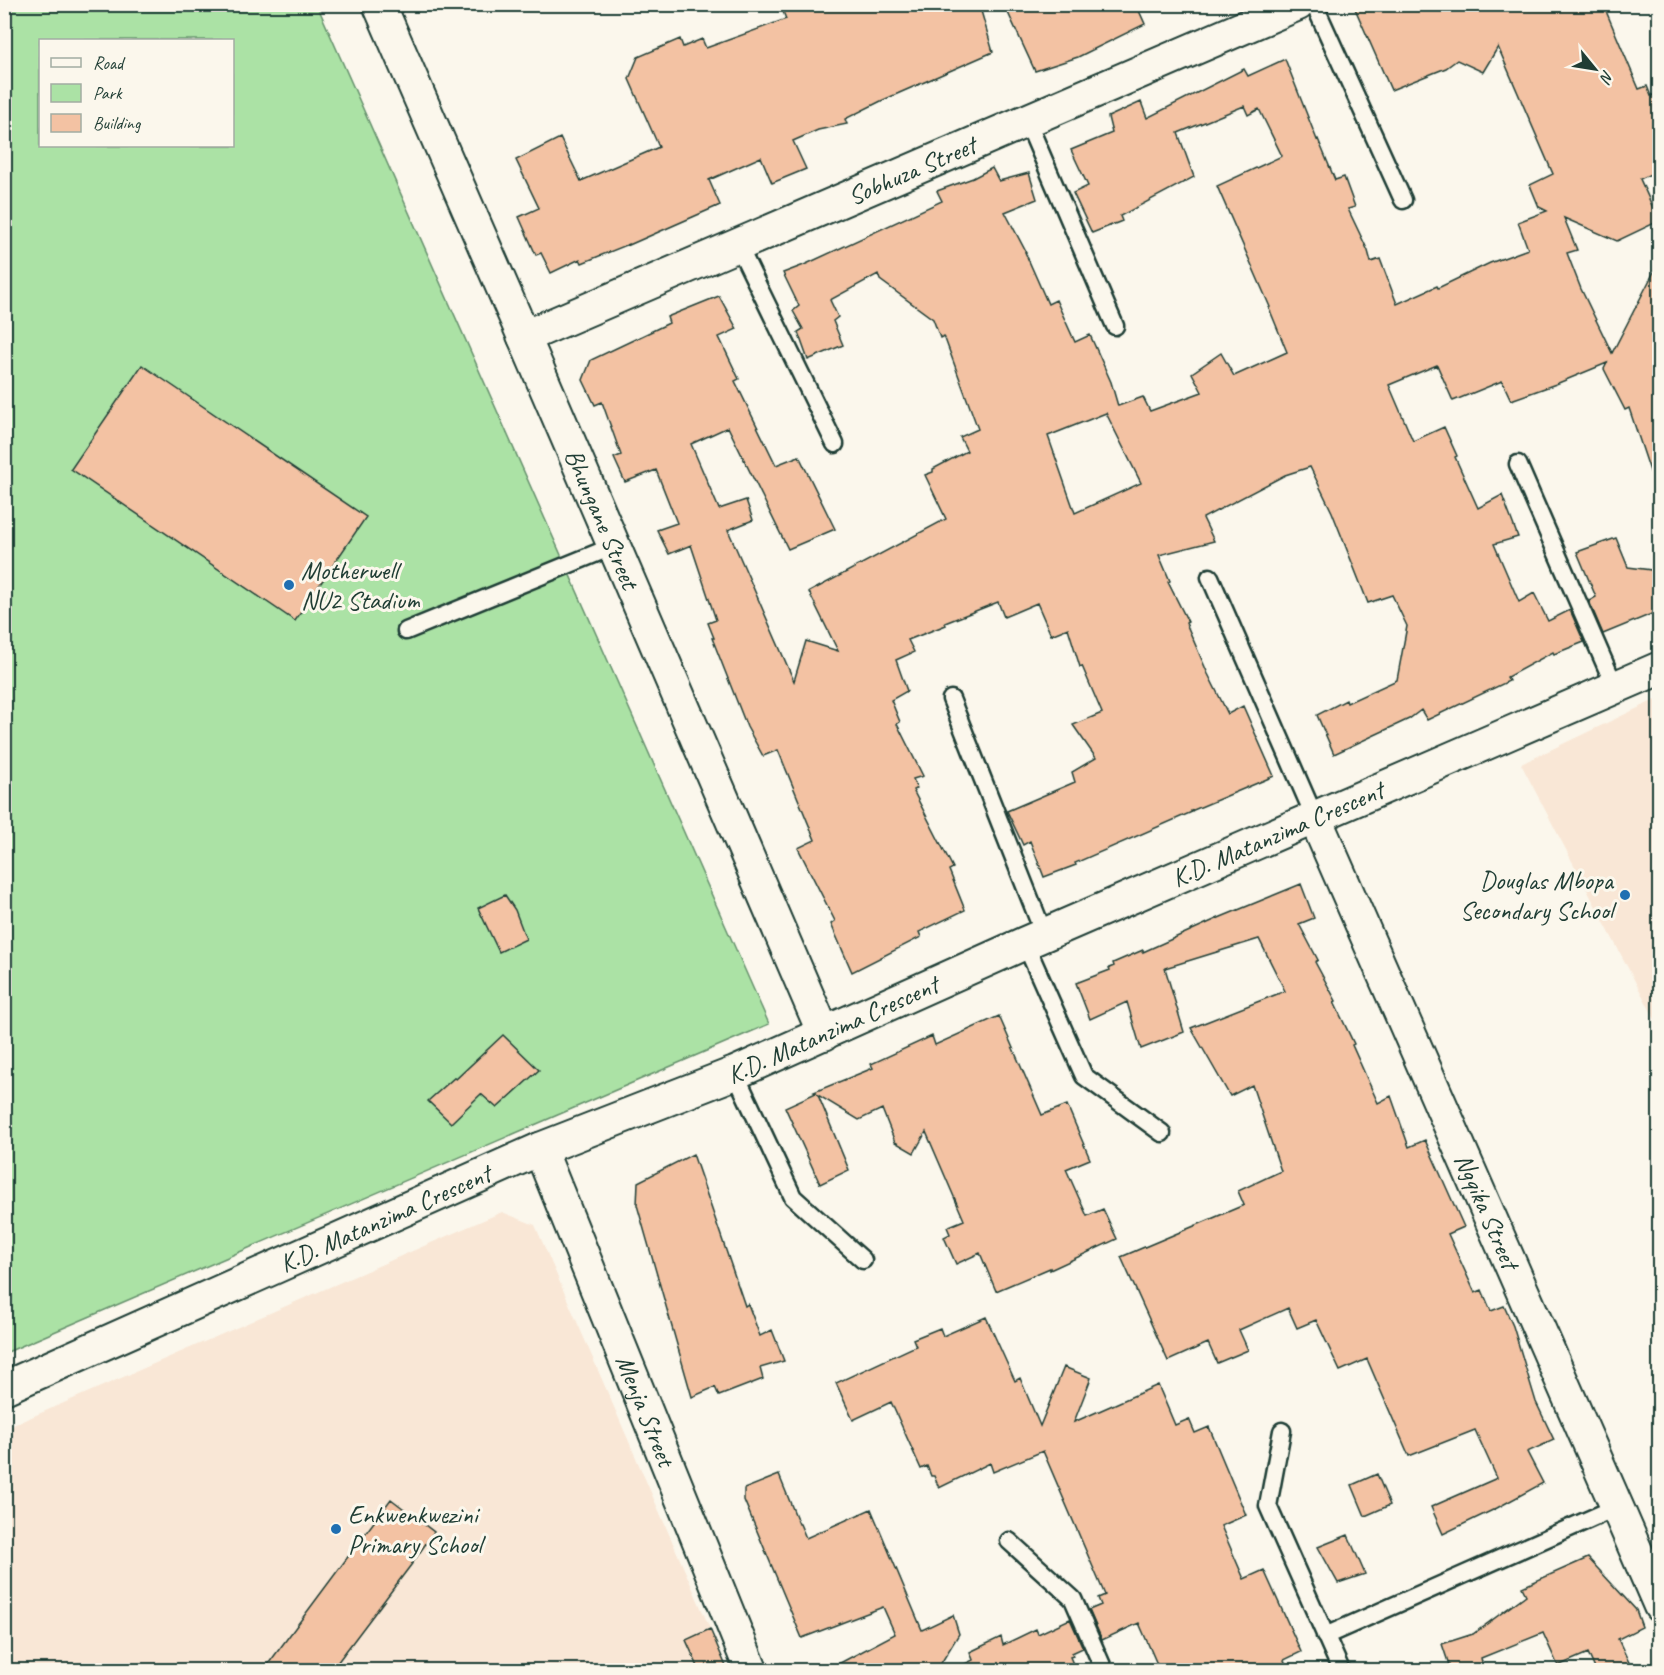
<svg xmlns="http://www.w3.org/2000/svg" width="1664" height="1675" font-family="Caveat,sans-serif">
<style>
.built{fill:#f9e7d6}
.green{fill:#abe2a5;stroke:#65906c;stroke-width:1.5;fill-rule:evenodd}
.building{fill:#f3c2a3;stroke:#1f3d34;stroke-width:1.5;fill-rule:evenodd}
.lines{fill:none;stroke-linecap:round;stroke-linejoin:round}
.lane-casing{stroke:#1f3d34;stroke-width:21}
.street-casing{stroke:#1f3d34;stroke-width:36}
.lane{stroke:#fbf7ec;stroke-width:16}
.street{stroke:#fbf7ec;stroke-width:32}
.poi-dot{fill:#1f6fb2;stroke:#fbf7ec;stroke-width:2}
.labels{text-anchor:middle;stroke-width:6;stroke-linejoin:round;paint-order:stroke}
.street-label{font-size:26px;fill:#1f3d34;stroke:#fbf7ec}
.poi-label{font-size:26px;fill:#1f3d34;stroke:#fbf7ec;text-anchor:start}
</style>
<rect width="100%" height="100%" fill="#fbf7ec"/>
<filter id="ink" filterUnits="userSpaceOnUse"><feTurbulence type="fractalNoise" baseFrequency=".0167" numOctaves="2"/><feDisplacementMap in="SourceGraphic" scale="12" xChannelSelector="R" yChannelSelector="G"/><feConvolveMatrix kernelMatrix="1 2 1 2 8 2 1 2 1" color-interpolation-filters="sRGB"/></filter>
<g filter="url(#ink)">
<!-- built -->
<path class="built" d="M 1659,698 L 1659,1027 L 1521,764 Z
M 502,1212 L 535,1225 L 728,1670 L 5,1670 L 4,1429 Z"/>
<!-- green -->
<path class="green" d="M 5,5 L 317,5 L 769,1024 L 5,1353 ZM 40,40 L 232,40 L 232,146 L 40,146 Z"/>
<!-- building -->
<path class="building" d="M 780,4 L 979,4 L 993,52 L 881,101 L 845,119 L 847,124 L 818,130 L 793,141 L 806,169 L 772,183 L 761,157 L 709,180 L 720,205 L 629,245 L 629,244 L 582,263 L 580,259 L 551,273 L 541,253 L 536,255 L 519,217 L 539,208 L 516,160 L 560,138 L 581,181 L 659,147 L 629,79 L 638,57 L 680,39 L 683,47 L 702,39 L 706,48 L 786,19 Z
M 1004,4 L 1136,4 L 1145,24 L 1078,57 L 1035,71 Z
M 1353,4 L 1603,4 L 1639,89 L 1647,86 L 1651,96 L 1659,92 L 1659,170 L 1640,179 L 1659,221 L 1617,241 L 1564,218 L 1577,250 L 1567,253 L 1581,289 L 1612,353 L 1659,262 L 1659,485 L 1655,486 L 1629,408 L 1625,410 L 1604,369 L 1607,363 L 1556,384 L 1511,400 L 1502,381 L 1453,401 L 1437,365 L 1389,385 L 1413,441 L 1444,427 L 1457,456 L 1455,457 L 1478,508 L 1502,495 L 1518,537 L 1494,544 L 1519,602 L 1534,593 L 1548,621 L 1570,610 L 1584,642 L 1554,654 L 1553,652 L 1507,677 L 1509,681 L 1427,720 L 1421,710 L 1409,719 L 1334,754 L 1317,715 L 1346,700 L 1347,703 L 1397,680 L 1407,626 L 1392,595 L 1368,603 L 1332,512 L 1310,467 L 1285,475 L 1203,518 L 1214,541 L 1159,555 L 1170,581 L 1168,582 L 1188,622 L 1186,623 L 1208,674 L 1228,714 L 1243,706 L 1274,776 L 1191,811 L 1192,812 L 1075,863 L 1076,865 L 1044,877 L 1030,841 L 1023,845 L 1007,811 L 1075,782 L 1072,772 L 1096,758 L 1073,725 L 1102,713 L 1082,666 L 1080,667 L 1068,628 L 1051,635 L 1037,603 L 1004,617 L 998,602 L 945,623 L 946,625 L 908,640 L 914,652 L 896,660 L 907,691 L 891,700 L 900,722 L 897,724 L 923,776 L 913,779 L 917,788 L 913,790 L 953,868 L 949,870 L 965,910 L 919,932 L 921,937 L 852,972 L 831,924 L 835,921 L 798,848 L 815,840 L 778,750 L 763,756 L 747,727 L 712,638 L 714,638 L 708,623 L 716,620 L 691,545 L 669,554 L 657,530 L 677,523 L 656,470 L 625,482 L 614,458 L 621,455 L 602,402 L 595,405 L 583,380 L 591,360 L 669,323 L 667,317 L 719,296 L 737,329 L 719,337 L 739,379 L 735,381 L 776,465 L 799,456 L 835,529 L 788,549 L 728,427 L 691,444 L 719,509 L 746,500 L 753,520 L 728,530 L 794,681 L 806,641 L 838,651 L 809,592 L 946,519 L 925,475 L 933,472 L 933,469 L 967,451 L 960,437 L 978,429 L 944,336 L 940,338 L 933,319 L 880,280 L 878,274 L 830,300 L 838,317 L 833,321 L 843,345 L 808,360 L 798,332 L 803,329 L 793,311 L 799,306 L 783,273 L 804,265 L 942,201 L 937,191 L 973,178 L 992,168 L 999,181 L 1029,173 L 1037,199 L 1005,212 L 1026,252 L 1025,252 L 1048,304 L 1056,300 L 1075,342 L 1090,335 L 1111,382 L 1118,406 L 1143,397 L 1150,411 L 1202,392 L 1192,373 L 1221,353 L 1234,376 L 1287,352 L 1269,308 L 1270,307 L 1217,186 L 1282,156 L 1259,109 L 1248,115 L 1244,106 L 1178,133 L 1194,177 L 1120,216 L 1122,221 L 1092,233 L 1073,193 L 1088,186 L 1071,150 L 1112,133 L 1108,117 L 1141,102 L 1147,118 L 1244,69 L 1248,76 L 1285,59 L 1317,140 L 1318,139 L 1335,180 L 1344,177 L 1355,207 L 1348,209 L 1368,251 L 1371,262 L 1380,259 L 1397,304 L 1437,286 L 1438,288 L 1490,263 L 1528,249 L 1518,222 L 1547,211 L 1539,207 L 1530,185 L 1553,174 L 1498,47 L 1483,72 L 1457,60 L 1446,68 L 1391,90 ZM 1106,413 L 1141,483 L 1075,513 L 1048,436 Z
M 142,365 L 366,517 L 295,621 L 71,469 Z
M 1616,538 L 1628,567 L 1659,571 L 1659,611 L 1603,634 L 1589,601 L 1596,597 L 1577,552 Z
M 1301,884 L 1314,918 L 1299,924 L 1318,960 L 1315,962 L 1336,1001 L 1334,1002 L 1354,1044 L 1352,1045 L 1378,1103 L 1391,1096 L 1409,1147 L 1425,1140 L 1464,1227 L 1448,1234 L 1475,1293 L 1482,1290 L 1491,1311 L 1504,1306 L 1513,1326 L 1536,1402 L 1554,1440 L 1527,1452 L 1543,1483 L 1497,1508 L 1443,1534 L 1431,1507 L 1497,1478 L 1475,1430 L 1409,1456 L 1367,1359 L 1340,1371 L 1316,1320 L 1297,1328 L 1288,1308 L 1239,1330 L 1248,1350 L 1217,1363 L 1208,1343 L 1168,1361 L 1121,1257 L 1244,1205 L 1238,1191 L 1281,1171 L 1252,1085 L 1230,1096 L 1191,1028 L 1285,991 L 1259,939 L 1165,968 L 1184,1032 L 1141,1049 L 1127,1002 L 1090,1019 L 1076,983 L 1110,970 L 1109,968 L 1114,966 L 1113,963 L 1143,950 L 1143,952 L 1221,917 Z
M 505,895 L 515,910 L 526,939 L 499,952 L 478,908 Z
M 999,1016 L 1042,1115 L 1067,1105 L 1090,1159 L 1066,1169 L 1087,1216 L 1103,1209 L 1117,1239 L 1050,1270 L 1050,1268 L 996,1291 L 980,1253 L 956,1264 L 944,1237 L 950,1234 L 947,1227 L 964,1220 L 926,1132 L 914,1153 L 895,1142 L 882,1109 L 859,1120 L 818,1095 L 849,1170 L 820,1184 L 785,1107 L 816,1093 L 814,1092 L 873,1068 L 871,1064 L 932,1036 L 935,1045 Z
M 503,1035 L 539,1070 L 497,1108 L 481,1094 L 451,1123 L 428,1101 L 454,1078 L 456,1079 Z
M 693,1154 L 745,1306 L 748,1304 L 760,1336 L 772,1330 L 784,1361 L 760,1368 L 763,1379 L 719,1396 L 715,1387 L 692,1397 L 637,1205 L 638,1182 Z
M 986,1317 L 1015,1381 L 1020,1378 L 1040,1426 L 1064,1367 L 1091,1378 L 1074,1422 L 1158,1385 L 1175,1425 L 1189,1419 L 1195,1433 L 1209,1427 L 1246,1515 L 1221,1526 L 1244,1579 L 1264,1570 L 1301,1652 L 1284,1660 L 1289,1671 L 1160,1671 L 1139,1623 L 1102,1640 L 1089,1610 L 1101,1605 L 1098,1598 L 1105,1595 L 1043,1451 L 993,1472 L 990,1463 L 939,1488 L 934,1476 L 931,1476 L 927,1466 L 921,1469 L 891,1402 L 853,1420 L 836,1383 L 916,1346 L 913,1339 L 940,1328 L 943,1336 Z
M 1377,1474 L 1390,1505 L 1365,1516 L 1352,1485 Z
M 779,1475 L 799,1524 L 800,1524 L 806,1538 L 871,1509 L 922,1630 L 953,1615 L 959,1634 L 940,1665 L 929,1671 L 825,1671 L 895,1634 L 883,1607 L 802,1638 L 744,1500 L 744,1489 Z
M 391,1499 L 434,1532 L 411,1565 L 331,1671 L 263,1671 Z
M 1348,1535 L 1365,1574 L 1338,1583 L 1318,1547 Z
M 1588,1558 L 1636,1610 L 1642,1627 L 1618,1639 L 1633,1671 L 1596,1671 L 1588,1653 L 1558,1666 L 1543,1633 L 1481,1658 L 1484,1671 L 1451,1671 L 1442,1644 L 1473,1634 L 1526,1595 L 1522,1587 Z
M 1070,1619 L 1083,1648 L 1072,1653 L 1073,1656 L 1070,1657 L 1076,1671 L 951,1671 L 973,1660 L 970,1652 L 1001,1637 L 1003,1645 L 1036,1629 L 1038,1634 Z
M 710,1629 L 728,1671 L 700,1671 L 686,1640 Z"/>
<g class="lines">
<!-- lane casing -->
<g class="lane-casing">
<path id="lane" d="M 1314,4 L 1403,200
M 1027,121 L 1115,326
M 738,245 L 835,444
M 1518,464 L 1615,687
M 1210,577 L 1315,818
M 406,631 L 614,546
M 951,699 L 1044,934
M 1025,943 L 1084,1076 L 1162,1133
M 735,1073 L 793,1197 L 863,1260
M 1282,1431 L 1268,1506 L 1341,1670
M 1009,1541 L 1073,1599 L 1104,1670
M 1325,1636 L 1617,1507"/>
</g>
<!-- street casing -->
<g class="street-casing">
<g id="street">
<path id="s1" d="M 379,4 L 524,337 L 824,1034"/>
<path id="s2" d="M 524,337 L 1298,4"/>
<path id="s3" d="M 1315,818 L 1617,1507 L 1660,1606"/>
<path id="s4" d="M 540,1149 L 751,1670"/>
<path id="s5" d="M 4,1388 L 540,1149 L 735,1073 L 1025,943 L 1660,668"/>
</g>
</g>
<!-- lane -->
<use href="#lane" class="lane"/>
<!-- street -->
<use href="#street" class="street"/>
</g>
</g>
<!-- markers -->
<g class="poi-dot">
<circle cx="289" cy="585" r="6"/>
<circle cx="1625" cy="895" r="6"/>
<circle cx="336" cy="1529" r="6"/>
</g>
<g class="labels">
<!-- street labels -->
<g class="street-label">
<text dy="9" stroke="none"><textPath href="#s2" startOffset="422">Sobhuza Street</textPath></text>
<text dy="9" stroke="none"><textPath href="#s1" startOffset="561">Bhungane Street</textPath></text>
<text dy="9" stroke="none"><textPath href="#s5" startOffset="1389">K.D. Matanzima Crescent</textPath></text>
<text dy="9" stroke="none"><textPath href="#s5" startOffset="903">K.D. Matanzima Crescent</textPath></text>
<text dy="9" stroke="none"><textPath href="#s3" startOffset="429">Ngqika Street</textPath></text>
<text dy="9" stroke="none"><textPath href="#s5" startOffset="417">K.D. Matanzima Crescent</textPath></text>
<text dy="9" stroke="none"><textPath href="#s4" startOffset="282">Menja Street</textPath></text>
</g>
<!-- poi labels -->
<g class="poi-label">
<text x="301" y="579">Motherwell<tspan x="301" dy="30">NU2 Stadium</tspan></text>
<text x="1613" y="889" text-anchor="end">Douglas Mbopa<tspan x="1613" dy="30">Secondary School</tspan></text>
<text x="348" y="1523">Enkwenkwezini<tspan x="348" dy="30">Primary School</tspan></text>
</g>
</g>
<!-- margin -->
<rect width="1664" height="1675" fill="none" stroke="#fbf7ec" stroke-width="24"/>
<rect x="12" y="12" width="1640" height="1651" fill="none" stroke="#1f3d34" stroke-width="2" filter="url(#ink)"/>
<!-- legend -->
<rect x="39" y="39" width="195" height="108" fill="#fbf7ec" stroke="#a3ada2" stroke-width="1.5"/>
<rect x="51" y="58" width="30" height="9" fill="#fbf7ec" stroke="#a3ada2" stroke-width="1.5"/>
<text x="93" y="69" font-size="18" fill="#1f3d34">Road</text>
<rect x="51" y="84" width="30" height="18" fill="#abe2a5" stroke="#a3ada2" stroke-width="1.5"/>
<text x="93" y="99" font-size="18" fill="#1f3d34">Park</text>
<rect x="51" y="114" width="30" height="18" fill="#f3c2a3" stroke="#a3ada2" stroke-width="1.5"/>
<text x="93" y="129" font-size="18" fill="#1f3d34">Building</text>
<!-- north arrow -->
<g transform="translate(1595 69) rotate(120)" stroke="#fbf7ec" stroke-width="4.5" paint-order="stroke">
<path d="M0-4.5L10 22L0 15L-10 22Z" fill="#1f3d34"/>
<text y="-9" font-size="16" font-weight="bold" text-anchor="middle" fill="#1f3d34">N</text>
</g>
</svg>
